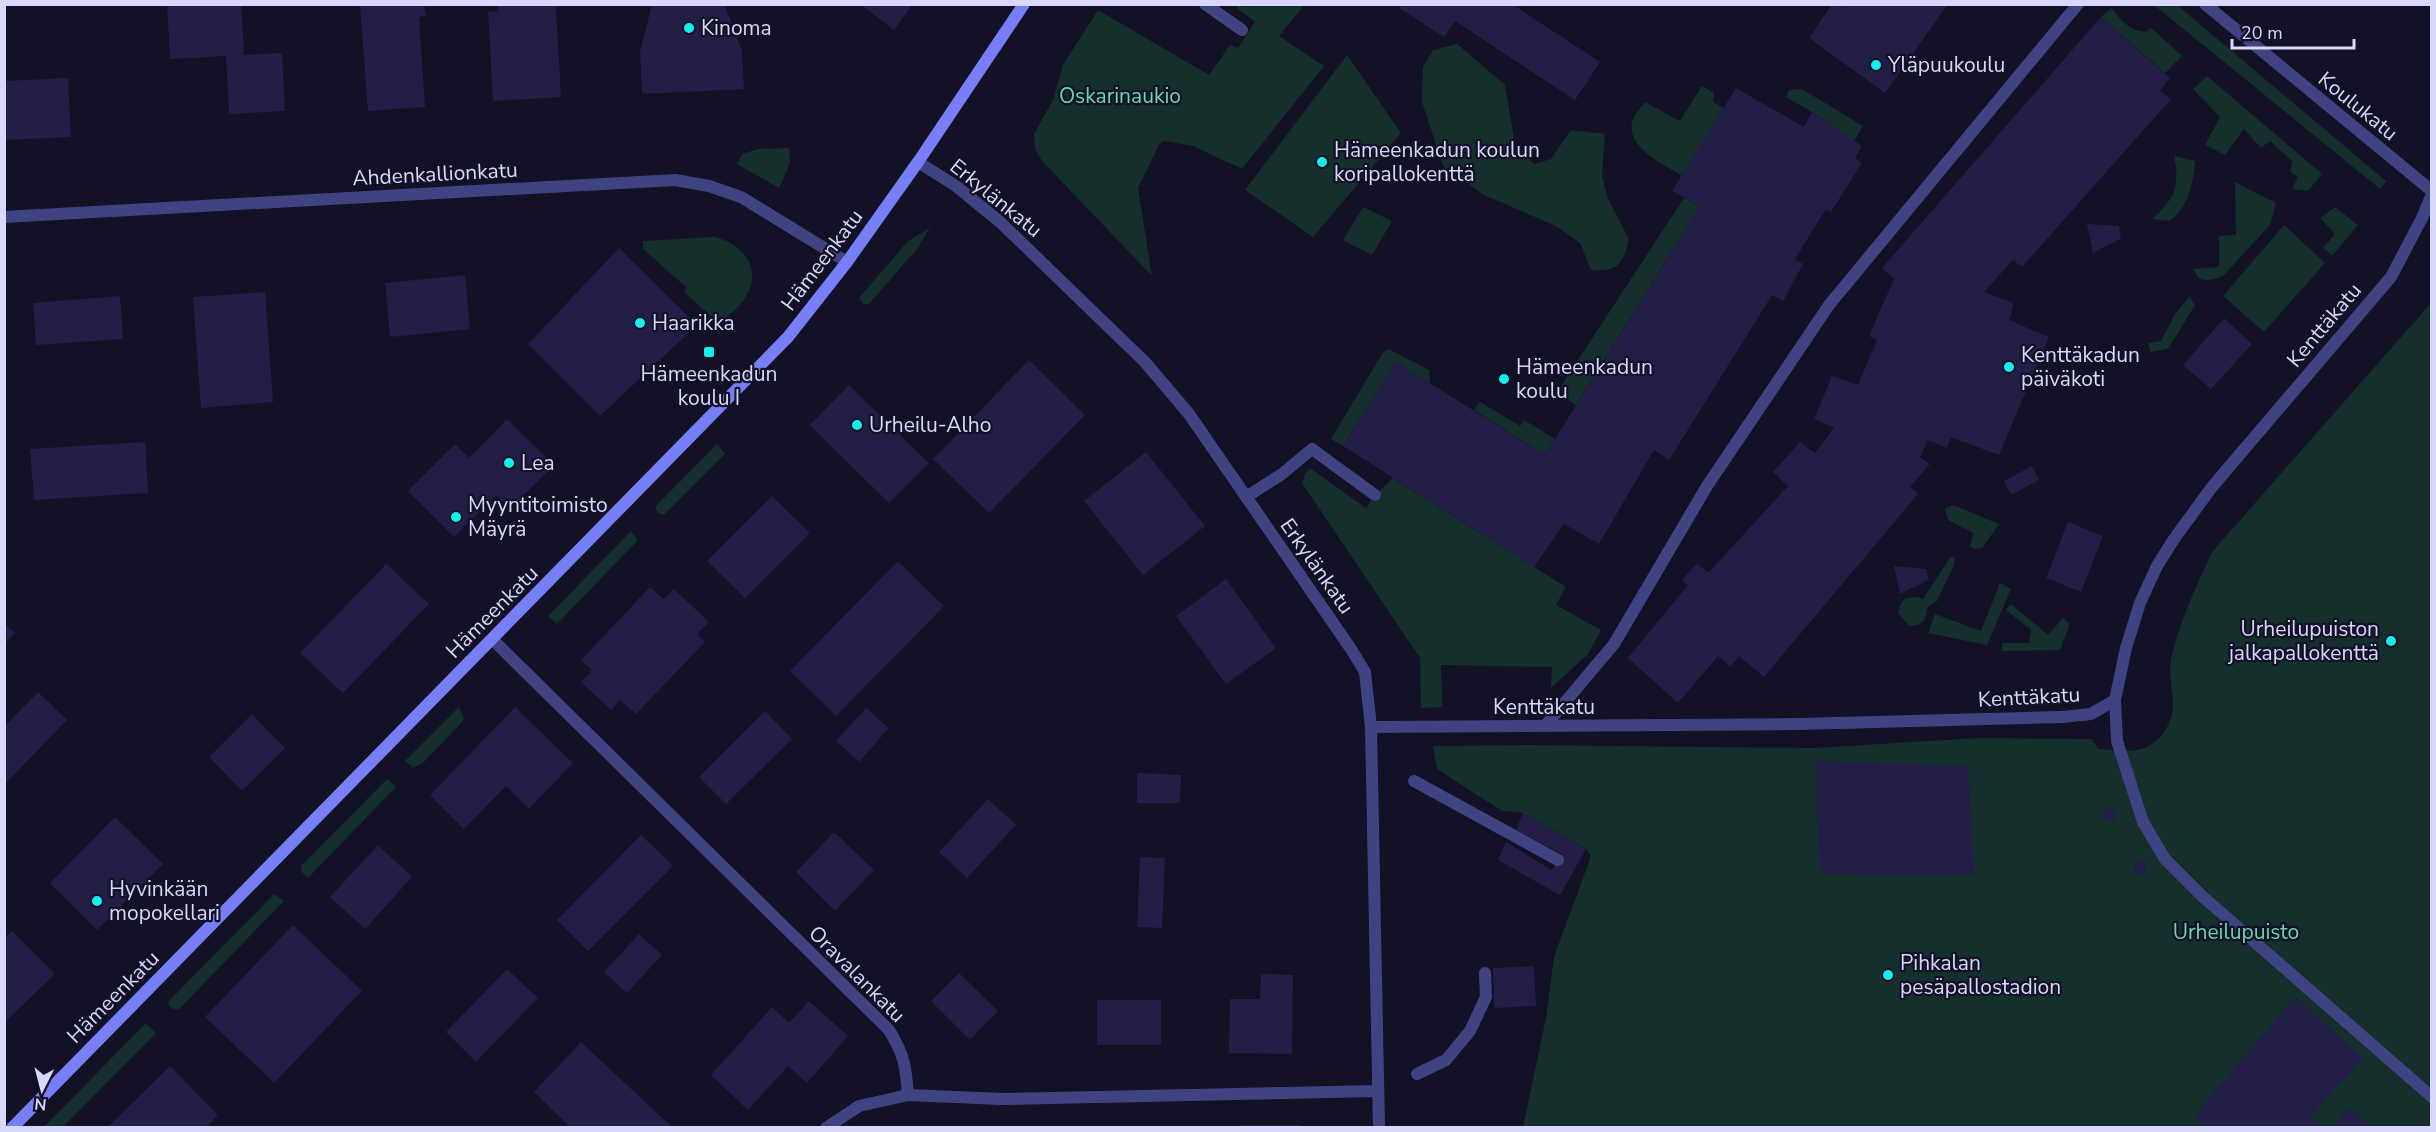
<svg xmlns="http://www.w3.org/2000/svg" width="2436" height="1132" font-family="'Nunito Sans',sans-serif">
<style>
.green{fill:#142f2c}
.building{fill:#221e46}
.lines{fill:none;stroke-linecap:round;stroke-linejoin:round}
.service{stroke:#3f4382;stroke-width:12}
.pedestrian{stroke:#3f4382;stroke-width:12}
.minor{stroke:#3f4382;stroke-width:12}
.tertiary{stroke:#3f4382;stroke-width:12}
.secondary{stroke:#767ff6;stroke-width:12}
.poi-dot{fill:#11efef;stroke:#131126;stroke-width:2}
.labels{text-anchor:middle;stroke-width:4.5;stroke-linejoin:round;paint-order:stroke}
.poi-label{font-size:21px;fill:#d9d8fc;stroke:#131126;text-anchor:start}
.park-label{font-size:21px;fill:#68d8b2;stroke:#131126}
.street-label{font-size:21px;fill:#d9d8fc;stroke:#131126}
</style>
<rect width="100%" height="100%" fill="#131126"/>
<!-- green -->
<path class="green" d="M 1236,5 L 1304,5 L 1279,36 L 1324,66 L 1242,169 L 1193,146 L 1164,141 L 1159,145 L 1138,188 L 1152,276 L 1042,161 L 1035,149 L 1034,134 L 1053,100 L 1063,65 L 1098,10 L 1209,75 L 1230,45 L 1238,48 L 1255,22 L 1238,9 Z
M 2154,5 L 2177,5 L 2386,181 L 2380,189 Z
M 2111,8 C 2121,19 2131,34 2148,31 L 2150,27 L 2182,56 L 2165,73 L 2101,17 Z
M 1457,44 L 1505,85 L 1515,145 L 1534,164 L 1551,159 L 1571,130 L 1605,134 L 1602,176 L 1608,199 L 1629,239 C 1624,263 1617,273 1591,270 L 1580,243 L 1556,226 L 1484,195 L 1443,166 L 1422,102 L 1423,67 L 1433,50 Z
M 1347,55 L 1401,133 L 1313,237 L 1245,190 Z
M 2207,76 L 2322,174 L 2308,191 L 2292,189 L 2298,177 L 2290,172 L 2292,161 L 2270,141 L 2261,148 L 2244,129 L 2225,155 L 2205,145 L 2220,117 L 2193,89 Z
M 1702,86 L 1714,93 L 1713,102 L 1724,108 L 1682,176 C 1664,164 1627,149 1632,122 C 1633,116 1641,107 1645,102 L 1680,121 Z
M 1802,89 L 1863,126 L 1854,141 L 1812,112 L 1786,97 L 1789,90 Z
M 789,148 L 790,163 L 779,188 L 737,164 L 742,154 L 758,149 Z
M 2174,156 L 2195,161 C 2193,184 2189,207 2169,221 L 2152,219 C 2175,199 2180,186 2174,156 Z
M 2235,182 L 2276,203 L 2270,225 L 2224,275 C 2213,281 2197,284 2194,269 L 2219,267 L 2219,236 L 2236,235 Z
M 1684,198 L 1700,206 L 1576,405 L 1557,392 Z
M 1363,207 L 1392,221 L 1372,255 L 1343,240 Z
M 2335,207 L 2358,225 L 2332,256 L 2323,248 L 2335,234 L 2320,218 Z
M 2284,225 L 2325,263 L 2264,332 L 2223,296 Z
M 930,228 L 917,249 L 869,304 L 863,304 L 859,298 L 908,241 Z
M 715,237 C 746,245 764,272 743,301 C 737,309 727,317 720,324 L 684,292 L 687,288 L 643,249 L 643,241 Z
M 2190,296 L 2195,305 L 2168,349 L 2151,352 L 2148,343 L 2161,341 L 2175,314 Z
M 2431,303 L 2431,1127 L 1523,1127 L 1546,1018 L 1554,957 L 1591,856 L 1586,849 L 1523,813 L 1502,811 L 1437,769 L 1433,746 L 1531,745 L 1814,748 L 1978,738 L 2092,739 L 2098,749 C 2111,750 2131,753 2144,748 C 2162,741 2172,724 2173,705 C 2173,690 2168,675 2171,659 C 2179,622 2196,587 2212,552 Z
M 1388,349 L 1429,370 L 1430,383 L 1396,362 L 1343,446 L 1331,439 L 1382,354 Z
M 1480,402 L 1520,426 L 1524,420 L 1555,439 L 1545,455 L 1474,410 Z
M 717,444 L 725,454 L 664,515 L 658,513 L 655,507 Z
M 1310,468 L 1366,508 L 1375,495 L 1393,478 L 1566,587 L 1556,605 L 1601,630 L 1588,654 L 1551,688 L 1552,667 L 1441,665 L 1442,707 L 1421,708 L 1420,658 L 1302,483 L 1305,474 Z
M 1953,505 L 1999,524 L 1982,548 L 1975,549 L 1970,546 L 1973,533 L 1948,520 L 1945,509 Z
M 631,531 L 638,540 L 557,624 L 548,616 Z
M 1951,556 L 1954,557 L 1955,563 L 1937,601 L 1927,608 C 1927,621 1921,626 1909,626 L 1898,613 C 1900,599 1909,594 1923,599 Z
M 2000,583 L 2011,589 L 1987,645 L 1928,633 L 1935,614 L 1981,631 Z
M 2011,604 L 2048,635 L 2063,618 L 2070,624 L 2060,650 L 2002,651 L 2002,643 L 2029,643 L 2031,630 L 2006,610 Z
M 459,707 L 464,720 L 423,763 L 413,768 L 405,761 Z
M 387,779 L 396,787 L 308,878 L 302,872 L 301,866 Z
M 274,894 L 284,901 L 178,1010 L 171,1008 L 168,1002 Z
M 146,1023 L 156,1033 L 63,1127 L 44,1127 Z"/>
<!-- building -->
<path class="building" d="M 167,4 L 241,4 L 244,55 L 282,53 L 285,111 L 229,114 L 226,56 L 170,59 Z
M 360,4 L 424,4 L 426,16 L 419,17 L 425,107 L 368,111 Z
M 497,4 L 565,4 L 556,7 L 561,97 L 493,101 L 488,11 L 498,12 Z
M 652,4 L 724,4 L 742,51 L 744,89 L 642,94 L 640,52 Z
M 860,4 L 913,4 L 894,30 Z
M 1402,4 L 1512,4 L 1600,62 L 1575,100 L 1455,21 L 1444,37 L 1399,8 Z
M 1832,4 L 1844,7 L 1846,4 L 1948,4 L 1885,93 L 1809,38 Z
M 2101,17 L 2170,78 L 2160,91 L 2171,99 L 2022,267 L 2013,260 L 1984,292 L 2014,303 L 2009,320 L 2049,337 L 1999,455 L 1951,437 L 1947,448 L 1928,440 L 1920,457 L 1930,464 L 1910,487 L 1918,494 L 1764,677 L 1739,656 L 1730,667 L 1718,656 L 1678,703 L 1628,658 L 1688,585 L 1682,580 L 1696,564 L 1709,572 L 1788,486 L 1773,472 L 1800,442 L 1815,453 L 1834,428 L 1814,419 L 1832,376 L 1858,385 L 1877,340 L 1869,336 L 1894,279 L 1882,268 Z
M 68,78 L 71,137 L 5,140 L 4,81 Z
M 1736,88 L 1804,127 L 1812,112 L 1862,146 L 1855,158 L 1862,163 L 1831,212 L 1826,209 L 1795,259 L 1803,264 L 1783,301 L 1772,295 L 1669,460 L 1654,450 L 1599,544 L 1564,524 L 1534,567 L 1343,446 L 1396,362 L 1545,455 L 1700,206 L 1672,191 Z
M 2087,224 L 2119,226 L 2121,239 L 2093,253 Z
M 619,248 L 697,325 L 600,416 L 528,344 Z
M 465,275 L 470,329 L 390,337 L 385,283 Z
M 265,292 L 273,402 L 201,408 L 193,297 Z
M 120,296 L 123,339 L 36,345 L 33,303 Z
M 2224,318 L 2252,344 L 2211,389 L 2183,365 Z
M 1029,360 L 1085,415 L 989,513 L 933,459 Z
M 849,385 L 929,463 L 889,503 L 810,425 Z
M 507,419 L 554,465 L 510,509 L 496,495 L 454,537 L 408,491 L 455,444 L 469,458 Z
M 145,442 L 148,493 L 34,500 L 30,449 Z
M 1146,452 L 1205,526 L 1143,575 L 1084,501 Z
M 2032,466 L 2039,480 L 2011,495 L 2004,481 Z
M 772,496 L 810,533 L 745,598 L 707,561 Z
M 2068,522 L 2103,536 L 2081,592 L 2046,578 Z
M 898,561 L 944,606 L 836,716 L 790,671 Z
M 386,564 L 429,604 L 343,693 L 300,653 Z
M 1894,566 L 1926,569 L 1929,580 L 1900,594 Z
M 1226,579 L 1276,648 L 1226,684 L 1176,616 Z
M 650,587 L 663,599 L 674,589 L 709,622 L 697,634 L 705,642 L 636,714 L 620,700 L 611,710 L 581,682 L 592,670 L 581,660 Z
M 4,624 L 15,633 L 4,644 Z
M 38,692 L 67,720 L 4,785 L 4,727 Z
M 515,707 L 573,763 L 529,809 L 506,786 L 464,829 L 430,795 Z
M 866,708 L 889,728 L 859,762 L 836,741 Z
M 765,711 L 792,739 L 726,804 L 699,777 Z
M 252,714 L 285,748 L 242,791 L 209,757 Z
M 1815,761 L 1968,766 L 1974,875 L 1820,874 Z
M 1137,773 L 1181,775 L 1180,803 L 1137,803 Z
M 988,799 L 1016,825 L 967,878 L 939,852 Z
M 2104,808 L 2116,809 L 2115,821 L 2103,820 Z
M 1523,813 L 1586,849 L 1560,895 L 1498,860 L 1506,842 L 1552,870 L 1562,854 L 1516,830 Z
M 115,817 L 163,864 L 97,930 L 50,883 Z
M 834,832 L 874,870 L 835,911 L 796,872 Z
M 641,835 L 673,866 L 588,951 L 557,920 Z
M 378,845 L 412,877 L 365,929 L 330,897 Z
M 1140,857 L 1165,858 L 1162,928 L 1137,927 Z
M 2134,862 L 2146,862 L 2146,874 L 2134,875 Z
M 293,925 L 362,991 L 274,1083 L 205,1017 Z
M 12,931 L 55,974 L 4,1023 L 4,938 Z
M 639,934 L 662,955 L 627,993 L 604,972 Z
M 1534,966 L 1536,1006 L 1494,1008 L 1493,968 Z
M 507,969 L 538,998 L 476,1062 L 446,1032 Z
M 959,973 L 998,1011 L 970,1040 L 931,1001 Z
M 1261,974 L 1293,975 L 1292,1054 L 1229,1053 L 1230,999 L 1260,999 Z
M 2295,997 L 2363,1058 L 2310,1117 L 2323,1128 L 2208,1128 L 2195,1115 Z
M 1097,1000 L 1161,1000 L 1161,1045 L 1097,1045 Z
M 809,1001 L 848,1036 L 807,1083 L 788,1066 L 748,1110 L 711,1075 L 772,1007 L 789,1023 Z
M 581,1042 L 673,1128 L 571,1128 L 534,1092 Z
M 170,1066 L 218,1115 L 206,1128 L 107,1128 Z
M 2350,1108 L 2373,1128 L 2332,1128 Z
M 1239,1125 L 1301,1125 L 1301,1128 L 1239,1128 Z"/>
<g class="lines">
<!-- service -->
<path class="service" d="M 1205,4 L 1242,30
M 1246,497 L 1282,474 L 1312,449 L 1375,495
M 2062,717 L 2091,714 L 2115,700 L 2117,741 L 2143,822 L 2165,859 L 2202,896 L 2432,1097
M 1545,726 L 1614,644 L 1707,486 L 1829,305 L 2078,4
M 1417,1074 L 1446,1060 L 1470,1031 L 1486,997 L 1485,973"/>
<!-- pedestrian -->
<path class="pedestrian" d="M 1414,781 L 1558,860"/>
<!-- minor -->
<path class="minor" d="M 2205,4 L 2432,191
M 493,640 L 889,1030 C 904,1054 906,1067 908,1095
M 2115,700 L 2126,648 L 2140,603 L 2157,566 L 2174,539 L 2212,487 L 2391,277 L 2422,218 L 2432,194
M 1371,727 L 1799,724 L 2062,717
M 826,1128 L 859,1106 L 908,1095 L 1001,1099 L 1378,1091"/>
<!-- tertiary -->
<path class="tertiary" d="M 918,162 L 956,186 L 1000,222 L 1145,362 L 1189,414 L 1351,649 L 1365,672 L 1371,727 L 1379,1128
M 4,217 L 675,180 L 709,186 L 741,197 L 847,262"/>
<!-- secondary -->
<path class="secondary" d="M 12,1128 L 788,337 L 847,262 L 918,162 L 1024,4"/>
</g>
<!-- markers -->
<g class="poi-dot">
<circle cx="689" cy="28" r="6"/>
<circle cx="1876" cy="65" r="6"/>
<circle cx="1322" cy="162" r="6"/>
<circle cx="640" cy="323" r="6"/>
<rect x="703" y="346" width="12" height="12" rx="3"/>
<circle cx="2009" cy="367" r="6"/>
<circle cx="1504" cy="379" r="6"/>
<circle cx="857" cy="425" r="6"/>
<circle cx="509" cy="463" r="6"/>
<circle cx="456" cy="517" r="6"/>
<circle cx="2391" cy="641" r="6"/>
<circle cx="97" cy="901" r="6"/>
<circle cx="1888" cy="975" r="6"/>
</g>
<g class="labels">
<!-- poi labels -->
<g class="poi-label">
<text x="701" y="35">Kinoma</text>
<text x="1888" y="72">Yläpuukoulu</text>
<text x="1334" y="157">Hämeenkadun koulun<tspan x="1334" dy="24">koripallokenttä</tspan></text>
<text x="652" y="330">Haarikka</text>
<text x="2021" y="362">Kenttäkadun<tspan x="2021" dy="24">päiväkoti</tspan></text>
<text x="1516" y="374">Hämeenkadun<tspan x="1516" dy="24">koulu</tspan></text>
<text x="709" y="381" text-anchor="middle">Hämeenkadun<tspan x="709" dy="24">koulu I</tspan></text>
<text x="869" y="432">Urheilu-Alho</text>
<text x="521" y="470">Lea</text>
<text x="468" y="512">Myyntitoimisto<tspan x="468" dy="24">Mäyrä</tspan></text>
<text x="2379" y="636" text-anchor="end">Urheilupuiston<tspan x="2379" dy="24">jalkapallokenttä</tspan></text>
<text x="109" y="896">Hyvinkään<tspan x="109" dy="24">mopokellari</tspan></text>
<text x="1900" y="970">Pihkalan<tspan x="1900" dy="24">pesäpallostadion</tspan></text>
</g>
<!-- park labels -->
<g class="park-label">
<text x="1120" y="103">Oskarinaukio</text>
<text x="2236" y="939">Urheilupuisto</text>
</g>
<!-- street labels -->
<g class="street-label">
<text transform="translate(2358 106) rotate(39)" y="7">Koulukatu</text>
<text transform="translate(435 174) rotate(-3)" y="7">Ahdenkallionkatu</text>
<text transform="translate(996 198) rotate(39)" y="7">Erkylänkatu</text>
<text transform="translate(822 260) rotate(-53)" y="7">Hämeenkatu</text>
<text transform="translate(2324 325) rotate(-50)" y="7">Kenttäkatu</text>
<text transform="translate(1317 566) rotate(55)" y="7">Erkylänkatu</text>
<text transform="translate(492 612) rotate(-45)" y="7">Hämeenkatu</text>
<text transform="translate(2029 697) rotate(-3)" y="7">Kenttäkatu</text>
<text x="1544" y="714">Kenttäkatu</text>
<text transform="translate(857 974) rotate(45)" y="7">Oravalankatu</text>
<text transform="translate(113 997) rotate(-45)" y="7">Hämeenkatu</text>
</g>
</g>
<!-- border -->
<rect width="2436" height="1132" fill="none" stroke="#d9d8fc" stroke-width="12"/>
<!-- north arrow -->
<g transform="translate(42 1090) rotate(186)" stroke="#131126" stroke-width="4.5" paint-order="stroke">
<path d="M0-4.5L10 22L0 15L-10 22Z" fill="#d9d8fc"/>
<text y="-9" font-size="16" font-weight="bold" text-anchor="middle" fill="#d9d8fc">N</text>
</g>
<!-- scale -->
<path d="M2232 39v9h122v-9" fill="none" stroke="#d9d8fc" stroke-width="3"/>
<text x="2241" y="39" font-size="18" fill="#d9d8fc" stroke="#131126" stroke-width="4.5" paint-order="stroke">20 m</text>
</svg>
